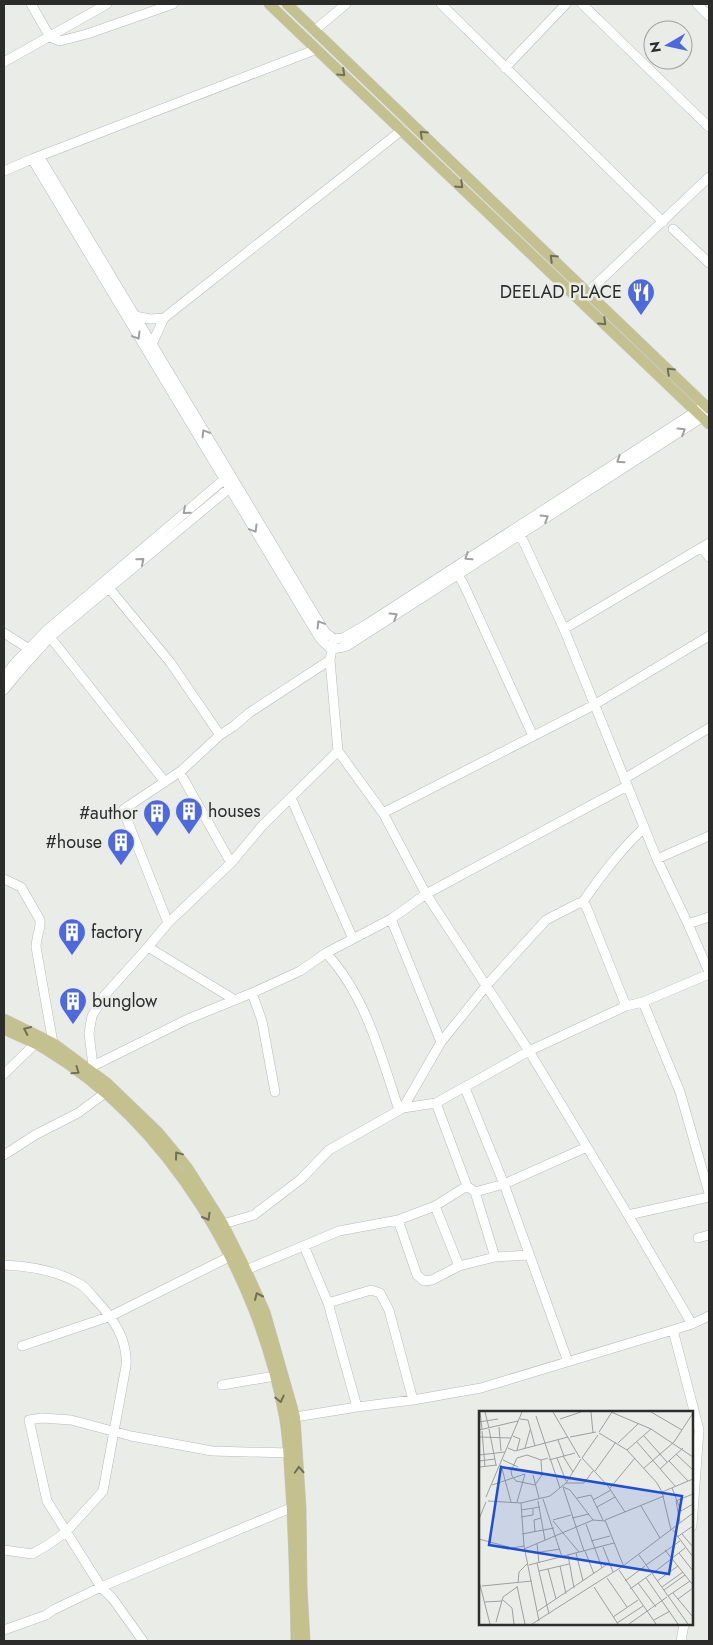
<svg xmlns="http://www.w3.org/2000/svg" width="713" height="1645" font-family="Jost,sans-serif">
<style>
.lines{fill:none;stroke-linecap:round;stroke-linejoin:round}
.minor-casing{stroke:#b7bbb5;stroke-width:10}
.major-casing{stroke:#c8c8c8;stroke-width:11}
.minor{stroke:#fff;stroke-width:9}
.major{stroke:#c4c18e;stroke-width:10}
.oneway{stroke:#707058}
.oneway2{stroke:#a0a0a0}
.labels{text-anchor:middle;stroke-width:5;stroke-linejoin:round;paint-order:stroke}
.poi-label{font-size:18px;fill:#2c2d2b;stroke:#e9ece7;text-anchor:end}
.inset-road{fill:none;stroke:#9da09c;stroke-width:1}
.view{fill:#1d4ed8;fill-opacity:0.15;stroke:#1d4ed8;stroke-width:2.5}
.inset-edge{fill:none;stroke:#2c2d2b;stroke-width:2.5}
</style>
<rect width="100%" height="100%" fill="#e9ece7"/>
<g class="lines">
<!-- minor casing -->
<g class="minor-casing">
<path id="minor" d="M 31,4 L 50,37 L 60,41 L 87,34 L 173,4
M 441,4 L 663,222
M 582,4 L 709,127
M 697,4 L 709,16
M 315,30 L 346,4
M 4,62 L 107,4
M 505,68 L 566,4
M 39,156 L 325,632 L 334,639 L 343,638 L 364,626 L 701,408
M 32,159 L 319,637 C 329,649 331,651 347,646 L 709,413
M 4,171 L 32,159 L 317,49
M 673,229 L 709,263
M 588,292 L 709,177
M 135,316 L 150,319 L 164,318
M 152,344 L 164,318 L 402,130
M 520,534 L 564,629 L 657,859 L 688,924 L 709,972
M 702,548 L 709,557
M 458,575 L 464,585 L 533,736
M 109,588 L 170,662 L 220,735
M 564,629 L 709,543
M 4,633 L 29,649
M 50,637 L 165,782
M 333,643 L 330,660 L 338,751 L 383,813 L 426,894 L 529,1051 L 628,1215 L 692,1324
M 4,677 L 14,664 L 47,630 L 227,477
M 4,690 L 17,674 L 50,637 L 232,486
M 183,778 L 231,863
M 624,779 L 709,728
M 291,798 L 353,939
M 383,813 L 594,705 L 709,636
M 657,859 L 709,836
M 4,879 L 21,887 L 40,920 C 41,929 36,938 36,947 L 53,1043
M 582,903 L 586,906 L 626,1006
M 391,919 L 441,1042
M 168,923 L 124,812 L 124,809 L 181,771 L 220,735 L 234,726 L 249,713 L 330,660
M 688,924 L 709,917
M 148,947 L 235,1000
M 326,953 C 366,996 381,1056 399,1110
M 252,993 L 262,1021 L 275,1092
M 643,1002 L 680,1092 L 709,1193
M 93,1066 L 188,1019 L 252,993 L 300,971 L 326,953 L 391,919 L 426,894 L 627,786
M 89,1069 L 93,1066 L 89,1033 L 92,1016 L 104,996 L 148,947 L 168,923 L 231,863 L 262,826 L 338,751
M 4,1074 L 35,1044
M 465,1088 L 504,1184 L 568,1362
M 436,1103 L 467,1186
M 403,1108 L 441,1042 L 486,986 L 546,920 L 579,903 L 582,903 C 601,876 620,850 644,828
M 4,1155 L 35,1135 L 78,1113 L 105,1093
M 475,1192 L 495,1257
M 435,1206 L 459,1266
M 628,1215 L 709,1197
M 398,1220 L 417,1275 L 424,1281 L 432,1280 L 459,1266 L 495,1257 L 528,1255
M 223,1224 L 254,1215 L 301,1179 L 329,1150 L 403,1108 L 436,1103 L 529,1051 L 626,1006 L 643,1002 L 709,974
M 698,1238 L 709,1235
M 304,1246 L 328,1303 L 357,1407
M 4,1265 C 28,1266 57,1271 78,1283 C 85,1286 90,1293 95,1299 C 113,1318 128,1339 126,1366 L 103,1491 L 66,1532 L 46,1546 L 32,1554 L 4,1550
M 246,1270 L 339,1231 L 398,1220 L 435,1206 L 467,1186 L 475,1192 L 504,1184 L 587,1147
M 328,1303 L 371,1290 L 380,1293 L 389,1310 L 413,1400
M 673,1330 L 699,1430 L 692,1526
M 22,1346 L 111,1316 L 229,1257
M 222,1385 L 275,1376
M 295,1417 L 357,1407 L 413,1400 L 481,1388 L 673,1330 L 692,1324 L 709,1316
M 4,1630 L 46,1615 L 53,1610 L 101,1587 L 293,1507
M 143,1641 L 113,1599 L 101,1587 L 47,1501 L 29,1420 L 42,1418 L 71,1420 L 131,1436 L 212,1451 L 289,1453
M 681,1641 L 684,1624"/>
</g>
<!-- major casing -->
<g class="major-casing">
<path id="major" d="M 269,4 L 709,424
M 287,4 L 709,409
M 4,1019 L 53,1043 L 107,1083 L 158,1132 L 187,1167 L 223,1224 L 246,1270 L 265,1312 L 295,1417 L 301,1508 L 302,1587 L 305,1641
M 4,1029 C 17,1036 32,1041 45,1049 C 170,1124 258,1273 284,1415 C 288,1436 289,1458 290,1479 C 294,1533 295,1587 296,1641"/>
</g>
<!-- minor -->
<use href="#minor" class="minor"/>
<!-- major -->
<use href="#major" class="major"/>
</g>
<!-- one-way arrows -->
<defs><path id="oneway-chevron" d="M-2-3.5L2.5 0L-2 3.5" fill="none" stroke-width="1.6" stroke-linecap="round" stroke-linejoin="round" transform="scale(1.25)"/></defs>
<g class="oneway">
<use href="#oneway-chevron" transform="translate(342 73) rotate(43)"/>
<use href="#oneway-chevron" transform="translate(423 134) rotate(-137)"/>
<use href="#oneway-chevron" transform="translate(460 185) rotate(44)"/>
<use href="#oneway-chevron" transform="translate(553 258) rotate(-136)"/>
<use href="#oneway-chevron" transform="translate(603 322) rotate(44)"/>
<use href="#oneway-chevron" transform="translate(670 371) rotate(-136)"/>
<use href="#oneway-chevron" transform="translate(27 1030) rotate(-155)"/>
<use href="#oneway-chevron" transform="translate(76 1071) rotate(35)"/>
<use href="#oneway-chevron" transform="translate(178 1155) rotate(-127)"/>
<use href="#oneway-chevron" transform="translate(207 1217) rotate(60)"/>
<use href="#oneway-chevron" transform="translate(258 1296) rotate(-114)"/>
<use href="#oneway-chevron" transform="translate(280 1399) rotate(77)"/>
<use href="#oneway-chevron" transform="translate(299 1470) rotate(-93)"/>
</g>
<g class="oneway2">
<use href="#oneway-chevron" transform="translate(137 336) rotate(59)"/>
<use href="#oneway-chevron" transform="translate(682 431) rotate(-32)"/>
<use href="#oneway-chevron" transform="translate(205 433) rotate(-121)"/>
<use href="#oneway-chevron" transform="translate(620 460) rotate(147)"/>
<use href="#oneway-chevron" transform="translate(186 511) rotate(139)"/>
<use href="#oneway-chevron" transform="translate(545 518) rotate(-32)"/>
<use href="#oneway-chevron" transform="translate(254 529) rotate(59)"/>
<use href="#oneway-chevron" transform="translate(468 557) rotate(147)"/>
<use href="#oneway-chevron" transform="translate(141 561) rotate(-40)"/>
<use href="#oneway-chevron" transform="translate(394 616) rotate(-32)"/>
<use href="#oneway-chevron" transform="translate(320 624) rotate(-121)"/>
</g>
<!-- icons -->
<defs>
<g id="restaurant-pin" transform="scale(1.4375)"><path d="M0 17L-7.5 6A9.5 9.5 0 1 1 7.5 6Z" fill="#4e69de" stroke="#e9ece7"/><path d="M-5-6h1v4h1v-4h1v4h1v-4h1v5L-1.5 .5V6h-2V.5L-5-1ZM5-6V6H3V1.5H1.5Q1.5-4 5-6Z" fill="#fff"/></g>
<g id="building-pin" transform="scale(1.4375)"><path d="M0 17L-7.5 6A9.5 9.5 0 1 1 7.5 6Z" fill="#4e69de" stroke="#e9ece7"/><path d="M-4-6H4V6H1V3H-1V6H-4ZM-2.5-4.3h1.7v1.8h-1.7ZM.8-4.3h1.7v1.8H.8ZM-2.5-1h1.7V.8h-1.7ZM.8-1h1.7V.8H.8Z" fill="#fff"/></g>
</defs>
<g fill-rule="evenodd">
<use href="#restaurant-pin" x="641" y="292"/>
<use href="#building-pin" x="189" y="811"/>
<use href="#building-pin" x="157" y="813"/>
<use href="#building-pin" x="121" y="842"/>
<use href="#building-pin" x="72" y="932"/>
<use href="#building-pin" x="73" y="1001"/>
</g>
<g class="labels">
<!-- poi labels -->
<g class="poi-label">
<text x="622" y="298">DEELAD PLACE</text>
<text x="208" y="817" text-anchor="start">houses</text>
<text x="138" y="819">#author</text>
<text x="102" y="848">#house</text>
<text x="91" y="938" text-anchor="start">factory</text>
<text x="92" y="1007" text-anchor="start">bunglow</text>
</g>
</g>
<!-- overview -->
<g transform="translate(479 1411)">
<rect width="214" height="214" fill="#e9ece7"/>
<path class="inset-road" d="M 1,1 L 3,18M 6,1 L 10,17M 74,1 L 101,47M 112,1 L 114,22M 132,1 L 172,18 L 214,46M 172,1 L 203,19M 57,5 L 81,77M 41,8 L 49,9 L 56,35M 81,8 L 102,1M 0,11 L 19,8M 20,16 L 22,40M 10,18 L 17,54M 0,19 L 39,10M 3,20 L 6,56M 120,21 L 133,1M 120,22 L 148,39 L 178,72 L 183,81 L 192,119M 34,25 L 41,28 L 38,39M 165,25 L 188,51M 0,26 L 32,27M 91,26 L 117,21M 79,29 L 85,45M 158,31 L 196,75M 139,32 L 160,12M 29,37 L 36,40 L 89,26M 46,37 L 51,19M 148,39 L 172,18M 197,43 L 214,59M 0,44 L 26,41M 84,45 L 94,61M 78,47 L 87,70M 103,47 L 129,75 L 146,101M 103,47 L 119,24M 24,49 L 39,56M 62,49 L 63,64 L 56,74 L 37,70 L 33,65 L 32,60 L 38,47 L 48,44 L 62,49 L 69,47M 70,49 L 96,42M 0,50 L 16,48M 190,50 L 209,70M 22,54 L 32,91M 1,56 L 18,54M 165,57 L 195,31 L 214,2M 181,58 L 204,37M 116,60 L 137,31M 54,64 L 60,87M 87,72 L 105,72 L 114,60M 13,74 L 46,63 L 38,91M 84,76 L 105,140M 84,76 L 91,79 L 114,109M 131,77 L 156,47M 193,77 L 202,100 L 214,93M 183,81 L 214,68M 7,86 L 43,1M 98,87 L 112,84 L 124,109M 64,88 L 83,146M 114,89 L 132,79M 9,90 L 42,92 L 71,85 L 87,72 L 102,48M 59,90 L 66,129M 42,92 L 45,135 L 60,210M 162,95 L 181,127M 118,96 L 136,86M 42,99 L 61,96M 42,106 L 54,104 L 54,98M 93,107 L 110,103M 0,108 L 7,91M 74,109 L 92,104M 74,110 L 100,141M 201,112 L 197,90 L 214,83M 107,113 L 123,157M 194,119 L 214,146M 56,121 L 55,109 L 62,107M 43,123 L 75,117M 203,123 L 214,136M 198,126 L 214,115M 0,128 L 33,137 L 45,135M 112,130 L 131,125M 58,133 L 60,152M 124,136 L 134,161M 45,138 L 114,109 L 126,110M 186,139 L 214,174M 106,140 L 115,163M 55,142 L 81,138M 97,142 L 104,170M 200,142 L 214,160M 89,144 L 95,177M 160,144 L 209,213M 58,152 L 70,203M 50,154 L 135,132M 167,154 L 201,130M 81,155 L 87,183M 145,156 L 126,109 L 185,85M 69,158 L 77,188M 140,159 L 177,213M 60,160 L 90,153M 173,163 L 206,137M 128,167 L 148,196M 167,167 L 199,213M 0,170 L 11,213M 146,170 L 166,155M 178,170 L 199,155M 39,172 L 40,161 L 49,152M 159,172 L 177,196M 3,175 L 53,170M 38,175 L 46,213M 115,176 L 139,213M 183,176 L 204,161M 151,178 L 172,163M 185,179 L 206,164M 194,182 L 214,206M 189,185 L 211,170M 199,188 L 214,177M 24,189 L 33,197 L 35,213M 6,191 L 23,190M 59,200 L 130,152M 134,206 L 159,189M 175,209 L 191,200M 17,211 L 24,186 L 38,176M 138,212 L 164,195M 53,213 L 144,155 L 214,102M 150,213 L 188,186"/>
<path class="view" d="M 22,56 L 203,85 L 190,163 L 10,134 Z"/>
<rect width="214" height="214" class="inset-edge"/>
</g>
<!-- border -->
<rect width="713" height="1645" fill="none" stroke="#2c2d2b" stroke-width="10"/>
<!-- north arrow -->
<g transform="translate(668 45) rotate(261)"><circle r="24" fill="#e9ece7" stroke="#9da09c"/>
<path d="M0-4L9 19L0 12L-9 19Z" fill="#4e69de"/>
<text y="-8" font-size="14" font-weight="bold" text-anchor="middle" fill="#2c2d2b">N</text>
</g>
</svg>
